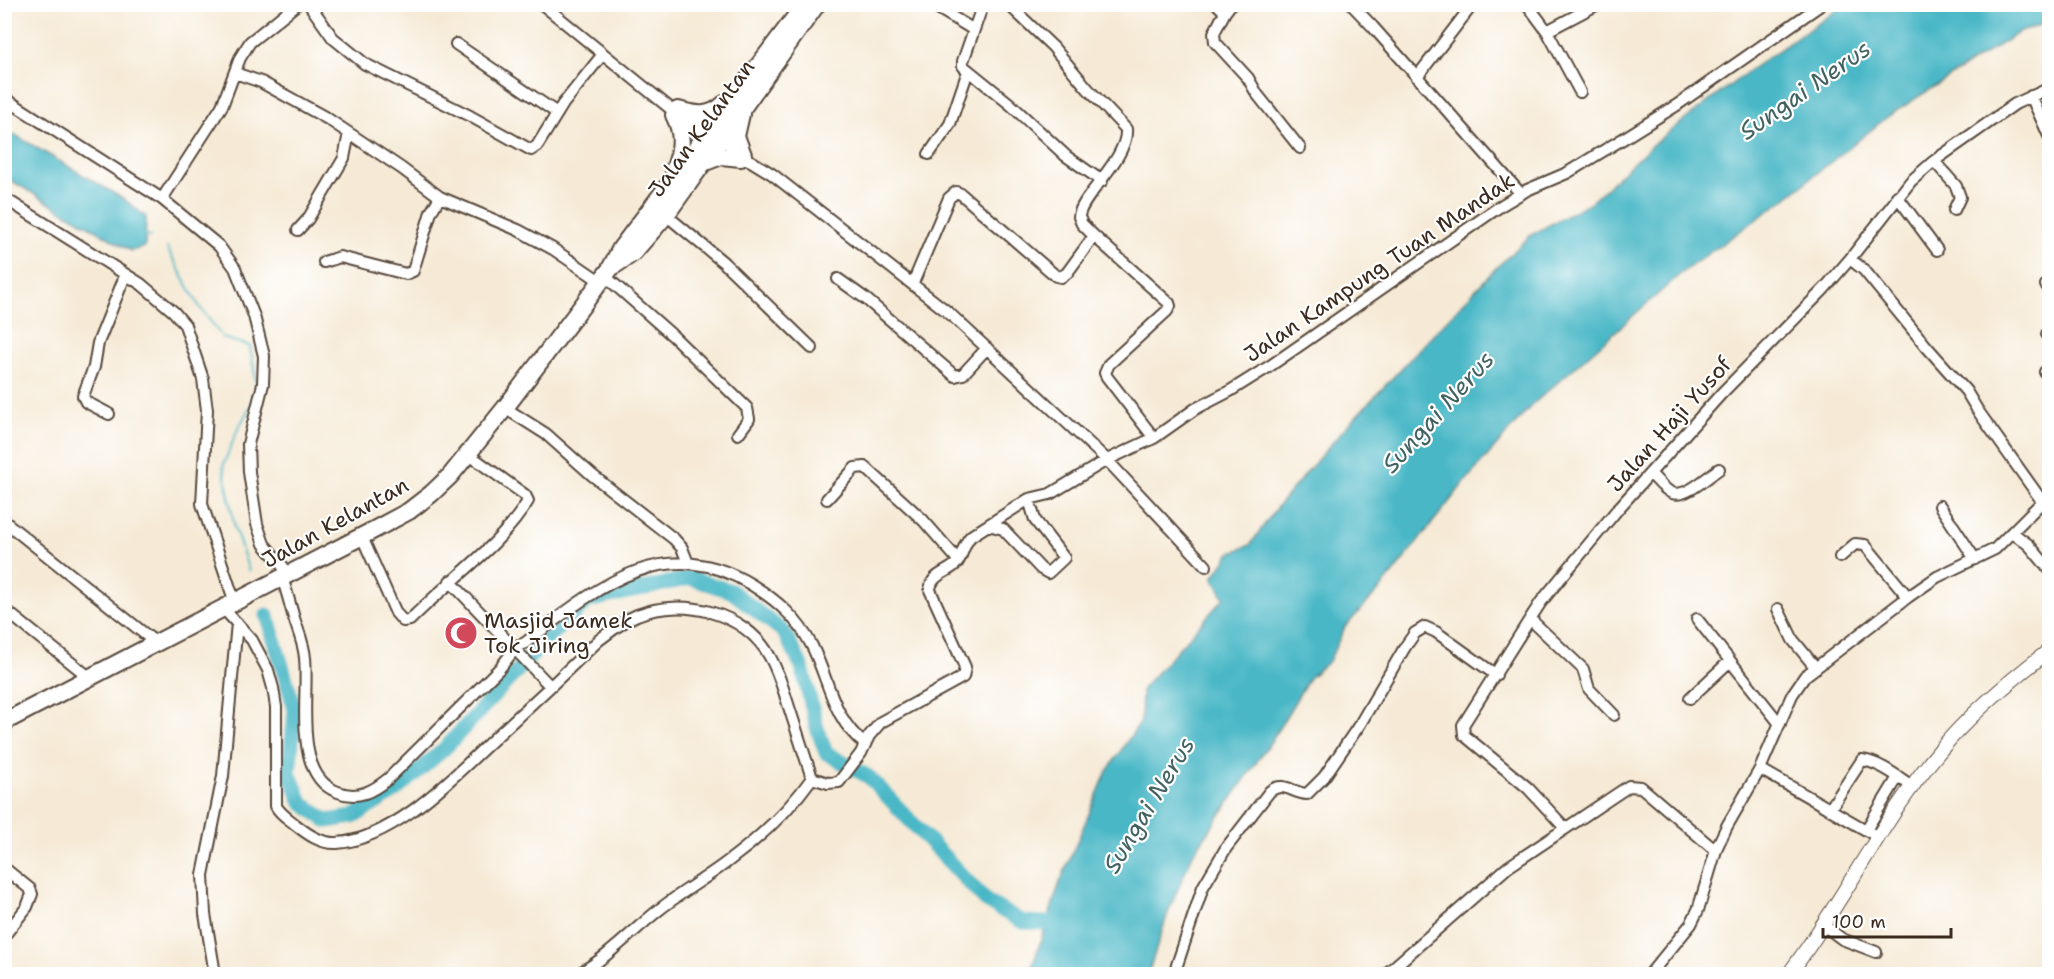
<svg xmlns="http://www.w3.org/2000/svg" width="2054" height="979" font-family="'Shantell Sans',sans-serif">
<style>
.water{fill:#4ab7c6;stroke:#427072;stroke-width:1.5}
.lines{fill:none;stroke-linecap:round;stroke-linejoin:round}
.stream{stroke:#4ab7c6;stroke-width:2}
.river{stroke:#4ab7c6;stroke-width:15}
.minor-casing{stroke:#57473a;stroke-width:14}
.major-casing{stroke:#57473a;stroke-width:16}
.highway-casing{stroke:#57473a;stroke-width:20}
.minor{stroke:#fff;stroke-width:10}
.major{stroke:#fff;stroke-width:14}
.highway{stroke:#fff;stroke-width:16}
.labels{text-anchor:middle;stroke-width:4.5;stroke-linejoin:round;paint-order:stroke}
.street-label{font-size:22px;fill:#3b2a1e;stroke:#fff}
.poi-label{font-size:22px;fill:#3b2a1e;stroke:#fff;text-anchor:start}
.water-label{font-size:24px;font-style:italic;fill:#416261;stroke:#fff}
</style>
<rect width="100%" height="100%" fill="#fff"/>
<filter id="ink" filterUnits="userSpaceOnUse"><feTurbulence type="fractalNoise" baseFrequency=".0167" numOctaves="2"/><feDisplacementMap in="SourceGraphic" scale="12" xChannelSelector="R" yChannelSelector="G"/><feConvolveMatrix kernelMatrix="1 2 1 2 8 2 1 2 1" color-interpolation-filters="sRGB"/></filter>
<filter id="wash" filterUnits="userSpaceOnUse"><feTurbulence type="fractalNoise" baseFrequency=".008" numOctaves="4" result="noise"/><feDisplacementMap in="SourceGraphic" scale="24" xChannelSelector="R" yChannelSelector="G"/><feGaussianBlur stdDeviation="1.35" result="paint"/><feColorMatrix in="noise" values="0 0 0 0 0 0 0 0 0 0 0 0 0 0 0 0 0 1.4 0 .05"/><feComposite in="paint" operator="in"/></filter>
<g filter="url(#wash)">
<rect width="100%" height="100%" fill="#f6ead6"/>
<!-- water -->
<path class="water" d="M 1846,4 L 2049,5 L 2049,22 L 2018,33 L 1890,115 L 1781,202 L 1684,271 L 1532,405 L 1464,483 L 1382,587 L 1345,627 L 1329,661 L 1309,678 L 1272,740 L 1193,854 L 1169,910 L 1148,974 L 1030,974 L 1060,882 L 1107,771 L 1141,721 L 1142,689 L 1224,598 L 1213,578 L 1230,553 L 1250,545 L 1277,507 L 1344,429 L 1495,269 L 1531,235 L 1591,202 L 1653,144 L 1754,67 Z
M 5,129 L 124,199 L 146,217 L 145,247 L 131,251 L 5,177 Z"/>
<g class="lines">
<!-- stream -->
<path class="stream" d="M 144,234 L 150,237
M 167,248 L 199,306 L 223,338 L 250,346 L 257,388
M 249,571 L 235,529 L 223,466 L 237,431 L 254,399"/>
<!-- river -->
<path class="river" d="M 267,615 L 295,710 L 289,773 L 302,803 L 327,821 L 353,817 L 395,791 L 444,749 L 547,639 L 588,601 L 690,578 L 731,591 L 784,632 L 802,667 L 817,728 L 826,753 L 869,777 L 987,902 L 1023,922 L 1065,924"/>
</g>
</g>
<g filter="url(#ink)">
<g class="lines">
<!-- minor casing -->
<g class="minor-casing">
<path id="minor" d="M 309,4 L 333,38 L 365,64 L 470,116 L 531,150 L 537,146 L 563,104 L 603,54
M 542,4 L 671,109 L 674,115 L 708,140
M 931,4 L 974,30
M 983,4 L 963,61 L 963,66 L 1010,104 L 1066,156 L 1102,181
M 1008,4 L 1053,47 L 1088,89 L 1126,129 C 1129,158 1079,198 1079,217 L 1082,224 L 1094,236 L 1169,303 L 1170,306 L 1167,311 L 1109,364 L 1105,373 L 1107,377 L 1154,438
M 1217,4 L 1225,12 L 1231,4
M 1351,4 L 1373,27 L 1521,194
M 1527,4 L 1547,31 L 1598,4
M 1225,12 L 1214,33 L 1215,42 L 1248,78 L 1257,94 L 1300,148
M 1547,31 L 1580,92
M 456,44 L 557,113
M 235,73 L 261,82 L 328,119 L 401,168 L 440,197
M 1417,77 L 1473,4
M 2031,96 L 2050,138
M 4,98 L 162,199 L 219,246 L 235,268 L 254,316 L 264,356 L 263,384 L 248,444 L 249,472 L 257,524 L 264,544 L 290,575
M 685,115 L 741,153
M 929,154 L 950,124 L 968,71
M 738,156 L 751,161 L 772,174 L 949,313 L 1107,460 L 1206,566
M 1934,161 L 1956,186 L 1960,197 L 1954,210
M 1897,196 L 1937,250
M 4,198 L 141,284 L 174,312 L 185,325 L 203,379 L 207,410 L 202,504 L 235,603
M 162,199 L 222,106 L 240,58 L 250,42 L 297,4
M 666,215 L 723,262 L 812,348
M 298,230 L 308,219 L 344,158 L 349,133
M 1850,259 L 1864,270 L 1926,346 L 1966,391 L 1978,411 L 2042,501
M 324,262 L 340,257 L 406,274 L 413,271 L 431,212 L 440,197 L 518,230 L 553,249 L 600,281
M 605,276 L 673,336 L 747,408 L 749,419 L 738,434
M 838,279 L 866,299 L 955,376 L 963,374 L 987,348
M 913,283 L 949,198 L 956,192 L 961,194 L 1056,276 L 1061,277 L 1067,273 L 1094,236
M 2046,285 L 2050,283
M 2047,334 L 2050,337
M 2045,372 L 2050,380
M 505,408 L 546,434 L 592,475 L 674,539 L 682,548 L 688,563
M 109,414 L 86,402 L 83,396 L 94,367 L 98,343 L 125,276
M 1650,473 C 1656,479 1664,490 1672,493 C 1686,498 1707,477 1719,469
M 827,499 L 855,468 L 865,467 L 923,520 L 958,560
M 1940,506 L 1975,559
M 4,521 L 156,643
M 989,525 L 1003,529 L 1041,569 L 1048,573 L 1064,558 L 1035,520 L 1029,499
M 2013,533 L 2029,545 L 2050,570
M 362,537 L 396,613 L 403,621 L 410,620 C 447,582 501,546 528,501 L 525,495 L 468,454
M 1840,557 L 1855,544 L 1865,545 L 1908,597
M 282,578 C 287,591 290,605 294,618 C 298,631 304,644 305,658 C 309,696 292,776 338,792 C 358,800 373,791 388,779 L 500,668 L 511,654 L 510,645 L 517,646 L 525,643 C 595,589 664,530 752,585 C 778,601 798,619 812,646 C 829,680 833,720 865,744
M 450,581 L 550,686
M 223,608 L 252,640 L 268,670 L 273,688 L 276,707 L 276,806 C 280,814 289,819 296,825 C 307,834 321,844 337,843 C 396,839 457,773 498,735 C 532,704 566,672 599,640 C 611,631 623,621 637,615 C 682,597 746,612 770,657 C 778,671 783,688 788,704 C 796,728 804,753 812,778
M 4,609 L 89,677
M 1778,609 L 1793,640 L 1816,668
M 1530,619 L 1583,669 L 1589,689 L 1614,715
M 1697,619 L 1780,724
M 1690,698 L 1730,661
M 1760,769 L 1792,695 L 1805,676 L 1908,597 L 1937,577 L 1995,549 L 2050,494
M 812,778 L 828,783 L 839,782 L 861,753 L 869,736 L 881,722 L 963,677 L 965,667 L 930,590 C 931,574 948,573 957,563 C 963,555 963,544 971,536 L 1029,499 L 1050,494 L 1107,460 L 1154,438 L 1195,409 L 1230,391 L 1270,366 L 1502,205 L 1527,190 L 1567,173 L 1626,137 L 1677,105 L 1822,4
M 1830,809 L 1862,760 C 1879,762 1898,777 1912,786
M 1565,828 L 1528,788 L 1464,735 L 1463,725 L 1530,619 L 1541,602 L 1617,510 L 1721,394 L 1824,289 L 1850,259 L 1911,181 L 1934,161 L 2015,104 L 2050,88
M 1866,830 L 1898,777
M 4,868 L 30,889 L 32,894 L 27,907 L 4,936
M 1822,924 L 1842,939 L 1876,952
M 215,974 L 205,914 L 203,875 L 223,776 L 237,623
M 578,974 C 609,957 632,931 660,909 C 683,891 708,877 731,859 C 762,836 790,809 812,778
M 1174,974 L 1203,887 L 1226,848 L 1270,791 C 1284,781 1292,793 1307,794 L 1324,777 L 1360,724 L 1405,647 L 1415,633 L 1425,627 L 1436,632 L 1496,675
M 1386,974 L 1508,867 L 1629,786 L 1641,787 L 1716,851
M 1650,974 L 1691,924 L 1698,910 L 1717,847 L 1727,826 L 1760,769 L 1878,837"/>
</g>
<!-- major casing -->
<g class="major-casing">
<path id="major" d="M 1789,974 C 1844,901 1883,817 1942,748 C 1973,711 2012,679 2050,650"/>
</g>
<!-- highway casing -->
<g class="highway-casing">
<path id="highway" d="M 678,110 C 696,115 709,118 724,104
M 741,114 L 736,136 L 743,155
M 674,115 C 684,134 682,150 674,170
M 703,163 L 721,156 L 741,158
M 612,267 L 633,253 L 666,215 L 817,4
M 4,722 L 370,532 L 409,511 L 431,494 L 450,476 L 505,408 L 610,269 L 621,248 L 805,4"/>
</g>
<!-- minor -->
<use href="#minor" class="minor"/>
<!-- major -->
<use href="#major" class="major"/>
<!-- highway -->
<use href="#highway" class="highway"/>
</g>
</g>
<!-- icons -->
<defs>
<g id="mosque-disc" transform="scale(1.725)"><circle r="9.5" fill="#d1495b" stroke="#fff"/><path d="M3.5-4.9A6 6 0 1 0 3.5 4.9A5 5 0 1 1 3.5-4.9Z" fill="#fff"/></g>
</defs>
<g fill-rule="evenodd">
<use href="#mosque-disc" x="461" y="633"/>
</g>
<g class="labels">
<!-- street labels -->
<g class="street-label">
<text transform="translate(701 128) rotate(-54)" y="8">Jalan Kelantan</text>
<text transform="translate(1379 267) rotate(-34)" y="8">Jalan Kampung Tuan Mandak</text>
<text transform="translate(1669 424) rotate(-48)" y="8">Jalan Haji Yusof</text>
<text transform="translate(335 522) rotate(-29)" y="8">Jalan Kelantan</text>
</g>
<!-- poi labels -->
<g class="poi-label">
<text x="484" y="628">Masjid Jamek<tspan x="484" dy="25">Tok Jiring</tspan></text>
</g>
<!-- water labels -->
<g class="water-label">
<text transform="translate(1805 90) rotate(-35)" y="8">Sungai Nerus</text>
<text transform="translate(1438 412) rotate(-48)" y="8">Sungai Nerus</text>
<text transform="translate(1149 805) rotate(-59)" y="8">Sungai Nerus</text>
</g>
</g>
<!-- margin -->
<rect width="2054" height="979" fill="none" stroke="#fff" stroke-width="24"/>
<!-- scale -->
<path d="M1823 928v9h128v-9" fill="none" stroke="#3b2a1e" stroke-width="3"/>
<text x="1832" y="928" font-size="18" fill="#3b2a1e" stroke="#ffffff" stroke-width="4.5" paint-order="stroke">100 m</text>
</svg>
